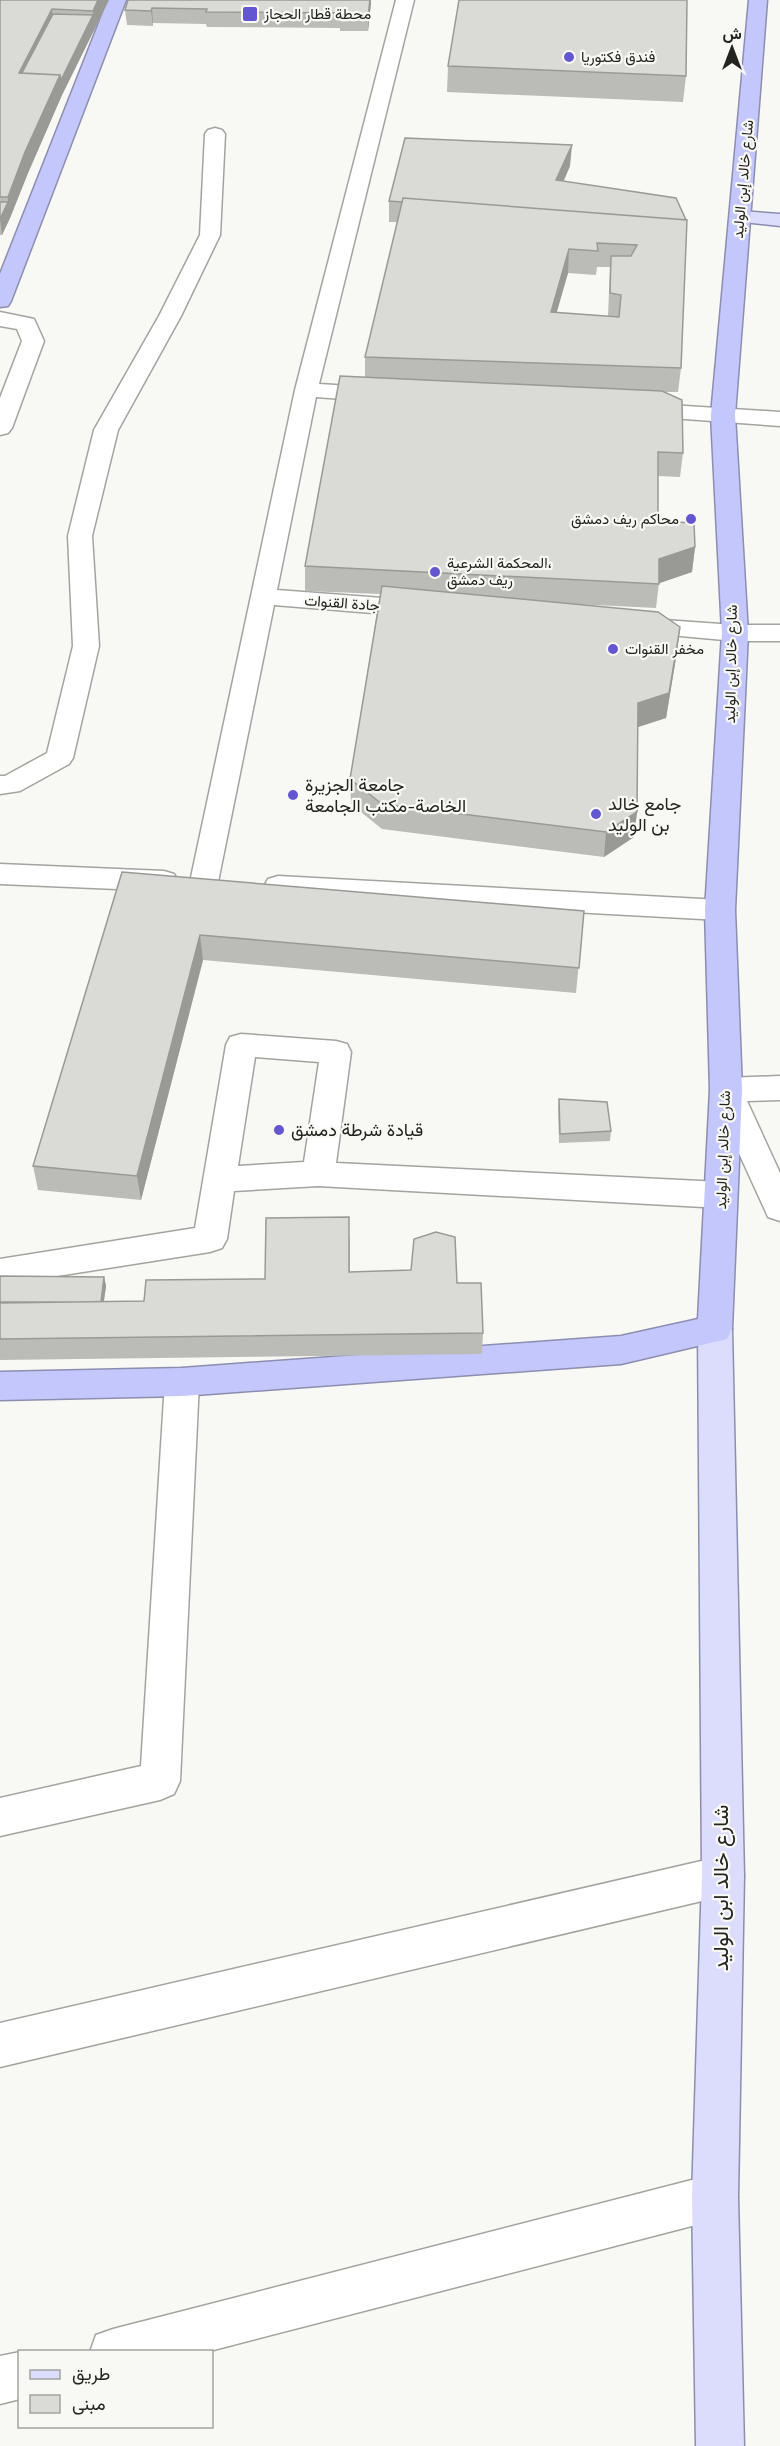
<svg xmlns="http://www.w3.org/2000/svg" width="780" height="2446" font-family="'Space Grotesk',Vazirmatn,sans-serif">
<style>
.lines{fill:none;stroke-linecap:round;stroke-linejoin:round}
.minor-casing{stroke:#a3a39f;stroke-width:3}
.major-casing{stroke:#8c8eaf;stroke-width:3}
.highway-casing{stroke:#8c8eaf;stroke-width:3}
.minor{fill:#fff;fill-rule:evenodd}
.major{fill:#dcddfd;fill-rule:evenodd}
.highway{fill:#c4c7fb;fill-rule:evenodd}
.wall{fill:#bbbbb8;fill-rule:evenodd}
.shaded-wall{fill:#999996}
.building{fill:#dadad6;stroke:#999996;stroke-width:1.5;fill-rule:evenodd}
.poi-dot{fill:#6257d0;stroke:#f8f8f4;stroke-width:2}
.labels{text-anchor:middle;stroke-width:4.5;stroke-linejoin:round;paint-order:stroke}
.far-poi-label{font-size:15px;fill:#232321;stroke:#f8f8f4;text-anchor:start}
.far-street-label{font-size:15px;fill:#232321;stroke:#f8f8f4}
.poi-label{font-size:18px;fill:#232321;stroke:#f8f8f4;text-anchor:start}
.near-street-label{font-size:21px;fill:#232321;stroke:#f8f8f4}
</style>
<rect width="100%" height="100%" fill="#f8f8f4"/>
<g class="lines">
<!-- minor casing -->
<g class="minor-casing">
<path id="minor" d="M 396,0 L 414,0 L 319,384 L 383,388 L 391,390 L 394,395 L 391,400 L 383,402 L 316,397 L 277,590 L 422,601 L 431,604 L 435,609 L 431,614 L 422,617 L 274,605 L 218,882 L 214,889 L 204,892 L 194,889 L 190,882 L 295,390 Z
M 215,128 L 222,130 L 225,134 L 220,235 L 181,316 L 118,430 L 92,536 L 99,646 L 73,758 L 69,764 L 20,791 L 0,794 L 0,776 L 5,776 L 47,753 L 73,646 L 68,536 L 94,430 L 159,316 L 200,235 L 205,134 L 208,130 Z
M 0,312 L 34,319 L 44,341 L 12,428 L 8,433 L 0,435 L 0,398 L 22,341 L 17,329 L 0,326 Z
M 638,403 L 780,412 L 780,426 L 630,415 L 627,410 L 630,405 Z
M 635,618 L 735,625 L 780,625 L 780,641 L 735,641 L 626,631 L 622,626 L 626,621 Z
M 0,864 L 164,871 L 174,874 L 178,881 L 174,888 L 164,891 L 0,884 Z
M 278,876 L 720,900 L 730,903 L 735,910 L 730,917 L 720,920 L 278,896 L 268,893 L 264,886 L 268,879 Z
M 241,1034 L 336,1041 L 347,1044 L 351,1052 L 336,1163 L 721,1182 L 733,1186 L 737,1195 L 733,1204 L 721,1208 L 318,1186 L 234,1191 L 227,1239 L 222,1248 L 210,1252 L 0,1285 L 0,1259 L 195,1228 L 226,1045 L 230,1037 ZM 255,1057 L 319,1062 L 304,1162 L 238,1166 Z
M 780,1076 L 780,1100 L 747,1101 L 780,1173 L 780,1221 L 768,1217 L 764,1208 L 710,1090 L 715,1082 L 726,1078 Z
M 182,1368 L 194,1372 L 199,1382 L 180,1781 L 174,1794 L 160,1800 L 0,1836 L 0,1798 L 141,1766 L 165,1382 L 170,1372 Z
M 723,1856 L 738,1862 L 744,1876 L 738,1890 L 723,1896 L 0,2067 L 0,2023 Z
M 715,2174 L 731,2181 L 738,2197 L 731,2213 L 715,2220 L 206,2352 L 90,2352 L 96,2335 L 113,2329 Z
M 20,2352 L 20,2399 L 0,2404 L 0,2356 Z"/>
</g>
<!-- major casing -->
<g class="major-casing">
<path id="major" d="M 740,211 L 780,214 L 780,226 L 733,221 L 730,217 L 733,213 Z
M 715,1315 L 727,1319 L 732,1329 L 744,1876 L 738,2197 L 744,2446 L 696,2446 L 692,2197 L 702,1876 L 698,1329 L 703,1319 Z"/>
</g>
<!-- highway casing -->
<g class="highway-casing">
<path id="highway" d="M 108,0 L 126,0 L 11,301 L 8,306 L 0,307 L 0,274 Z
M 749,0 L 767,0 L 735,415 L 748,633 L 735,910 L 742,1090 L 732,1329 L 727,1339 L 621,1364 L 182,1396 L 0,1400 L 0,1372 L 182,1368 L 621,1336 L 698,1319 L 710,1090 L 705,910 L 722,633 L 711,415 Z"/>
</g>
<!-- minor -->
<use href="#minor" class="minor"/>
<!-- major -->
<use href="#major" class="major"/>
<!-- highway -->
<use href="#highway" class="highway"/>
</g>
<!-- wall -->
<path class="wall" d="M 0,0 L 109,0 L 62,95 L 28,173 L 10,218 L 2,235 L 0,235 Z
M 128,0 L 371,0 L 371,3 L 368,31 L 340,31 L 340,28 L 207,27 L 206,24 L 153,23 L 153,26 L 127,25 L 125,10 Z
M 448,66 L 686,76 L 683,102 L 447,92 Z
M 570,166 L 563,182 L 676,198 L 681,368 L 678,392 L 664,392 L 683,453 L 680,477 L 658,476 L 658,521 L 695,547 L 692,572 L 659,583 L 656,608 L 574,604 L 680,627 L 677,652 L 666,718 L 638,727 L 637,812 L 634,837 L 604,857 L 382,829 L 351,804 L 350,779 L 380,594 L 305,591 L 305,566 L 365,377 L 365,357 L 398,222 L 389,222 L 389,201 ZM 597,267 L 610,267 L 608,316 L 556,313 L 568,273 L 596,275 Z
M 122,872 L 584,911 L 576,993 L 203,960 L 141,1200 L 38,1190 L 33,1166 Z
M 559,1099 L 611,1131 L 610,1141 L 559,1143 L 558,1108 Z
M 350,1238 L 350,1272 L 457,1283 L 483,1333 L 482,1354 L 0,1360 L 0,1276 L 104,1277 L 106,1286 L 104,1301 L 144,1301 L 265,1279 Z"/>
<!-- shaded-wall -->
<path class="shaded-wall" d="M 98,0 L 109,0 L 62,95 L 28,173 L 10,218 L 2,235 L 0,219 L 8,202 L 8,197 L 25,152 L 60,75 L 93,15 L 93,11 Z
M 370,0 L 371,0 L 371,3 L 368,31 L 368,16 Z
M 152,8 L 153,23 L 153,26 L 151,11 Z
M 52,9 L 54,29 L 29,78 L 19,73 Z
M 572,145 L 570,166 L 555,201 L 556,180 Z
M 569,249 L 568,273 L 550,336 L 551,312 Z
M 695,547 L 692,572 L 657,584 L 659,559 Z
M 680,627 L 677,652 L 666,718 L 635,728 L 638,703 Z
M 637,812 L 634,837 L 604,857 L 606,832 Z
M 200,935 L 203,960 L 141,1200 L 137,1176 Z
M 104,1277 L 106,1286 L 102,1313 L 101,1304 Z"/>
<!-- building -->
<path class="building" d="M 0,0 L 98,0 L 93,11 L 52,9 L 19,73 L 60,75 L 25,152 L 8,197 L 0,197 Z
M 128,0 L 370,0 L 368,16 L 340,16 L 340,13 L 206,12 L 207,9 L 152,8 L 151,11 L 125,10 Z
M 459,0 L 687,0 L 686,76 L 448,66 Z
M 53,14 L 93,15 L 61,80 L 60,75 L 22,73 Z
M 405,138 L 572,145 L 556,180 L 676,198 L 686,220 L 403,198 L 402,202 L 389,201 Z
M 403,198 L 687,220 L 681,368 L 365,357 ZM 597,243 L 637,245 L 631,256 L 611,256 L 610,293 L 621,295 L 619,317 L 551,312 L 569,249 L 598,251 Z
M 0,202 L 8,202 L 0,219 Z
M 340,376 L 662,391 L 682,400 L 683,453 L 658,452 L 658,521 L 694,523 L 695,547 L 659,559 L 659,584 L 305,566 Z
M 382,586 L 658,612 L 680,627 L 669,693 L 638,703 L 637,812 L 606,832 L 382,804 L 350,779 Z
M 122,872 L 584,911 L 579,968 L 200,935 L 137,1176 L 33,1166 Z
M 559,1099 L 607,1102 L 611,1131 L 560,1134 Z
M 349,1217 L 349,1272 L 411,1270 L 414,1239 L 436,1232 L 455,1237 L 457,1283 L 481,1283 L 483,1333 L 0,1339 L 0,1303 L 144,1301 L 146,1280 L 265,1279 L 266,1218 Z
M 0,1276 L 104,1277 L 101,1302 L 0,1302 Z"/>
<!-- markers -->
<g class="poi-dot">
<rect x="242" y="6" width="16" height="16" rx="3"/>
<circle cx="569" cy="57" r="6"/>
<circle cx="691" cy="519" r="6"/>
<circle cx="435" cy="572" r="6"/>
<circle cx="613" cy="649" r="6"/>
<circle cx="293" cy="795" r="6"/>
<circle cx="596" cy="814" r="6"/>
<circle cx="279" cy="1130" r="6"/>
</g>
<g class="labels">
<!-- far-poi labels -->
<g class="far-poi-label">
<text x="264" y="19">محطة قطار الحجاز</text>
<text x="581" y="62">فندق فكتوريا</text>
<text x="679" y="524" text-anchor="end">محاكم ريف دمشق</text>
<text x="447" y="568">المحكمة الشرعية،<tspan x="447" dy="17">ريف دمشق</tspan></text>
<text x="625" y="654">مخفر القنوات</text>
</g>
<!-- far-street labels -->
<g class="far-street-label">
<text transform="translate(743 179) rotate(-85)" y="5">شارع خالد إبن الوليد</text>
<text transform="translate(342 603) rotate(4)" y="5">جادة القنوات</text>
<text transform="translate(731 664) rotate(-89)" y="5">شارع خالد إبن الوليد</text>
<text transform="translate(723 1150) rotate(-88)" y="5">شارع خالد إبن الوليد</text>
</g>
<!-- poi labels -->
<g class="poi-label">
<text x="305" y="791">جامعة الجزيرة<tspan x="305" dy="21">الخاصة-مكتب الجامعة</tspan></text>
<text x="608" y="810">جامع خالد<tspan x="608" dy="21">بن الوليد</tspan></text>
<text x="291" y="1136">قيادة شرطة دمشق</text>
</g>
<!-- near-street labels -->
<g class="near-street-label">
<text transform="translate(721 1888) rotate(-90)" y="7">شارع خالد ابن الوليد</text>
</g>
</g>
<!-- legend -->
<rect x="18" y="2350" width="195" height="78" fill="#f8f8f4" stroke="#a3a3a0" stroke-width="1.5"/>
<rect x="30" y="2370" width="30" height="9" fill="#dcddfd" stroke="#a3a3a0" stroke-width="1.5"/>
<text x="72" y="2380" font-size="18" fill="#232321">طريق</text>
<rect x="30" y="2395" width="30" height="18" fill="#dadad6" stroke="#a3a3a0" stroke-width="1.5"/>
<text x="72" y="2410" font-size="18" fill="#232321">مبنى</text>
<!-- north arrow -->
<g transform="translate(732 48)" stroke="#f8f8f4" stroke-width="4.5" paint-order="stroke">
<path d="M0-4.5L10 22L0 15L-10 22Z" fill="#232321"/>
<text y="-9" font-size="16" font-weight="bold" text-anchor="middle" fill="#232321">ش</text>
</g>
</svg>
